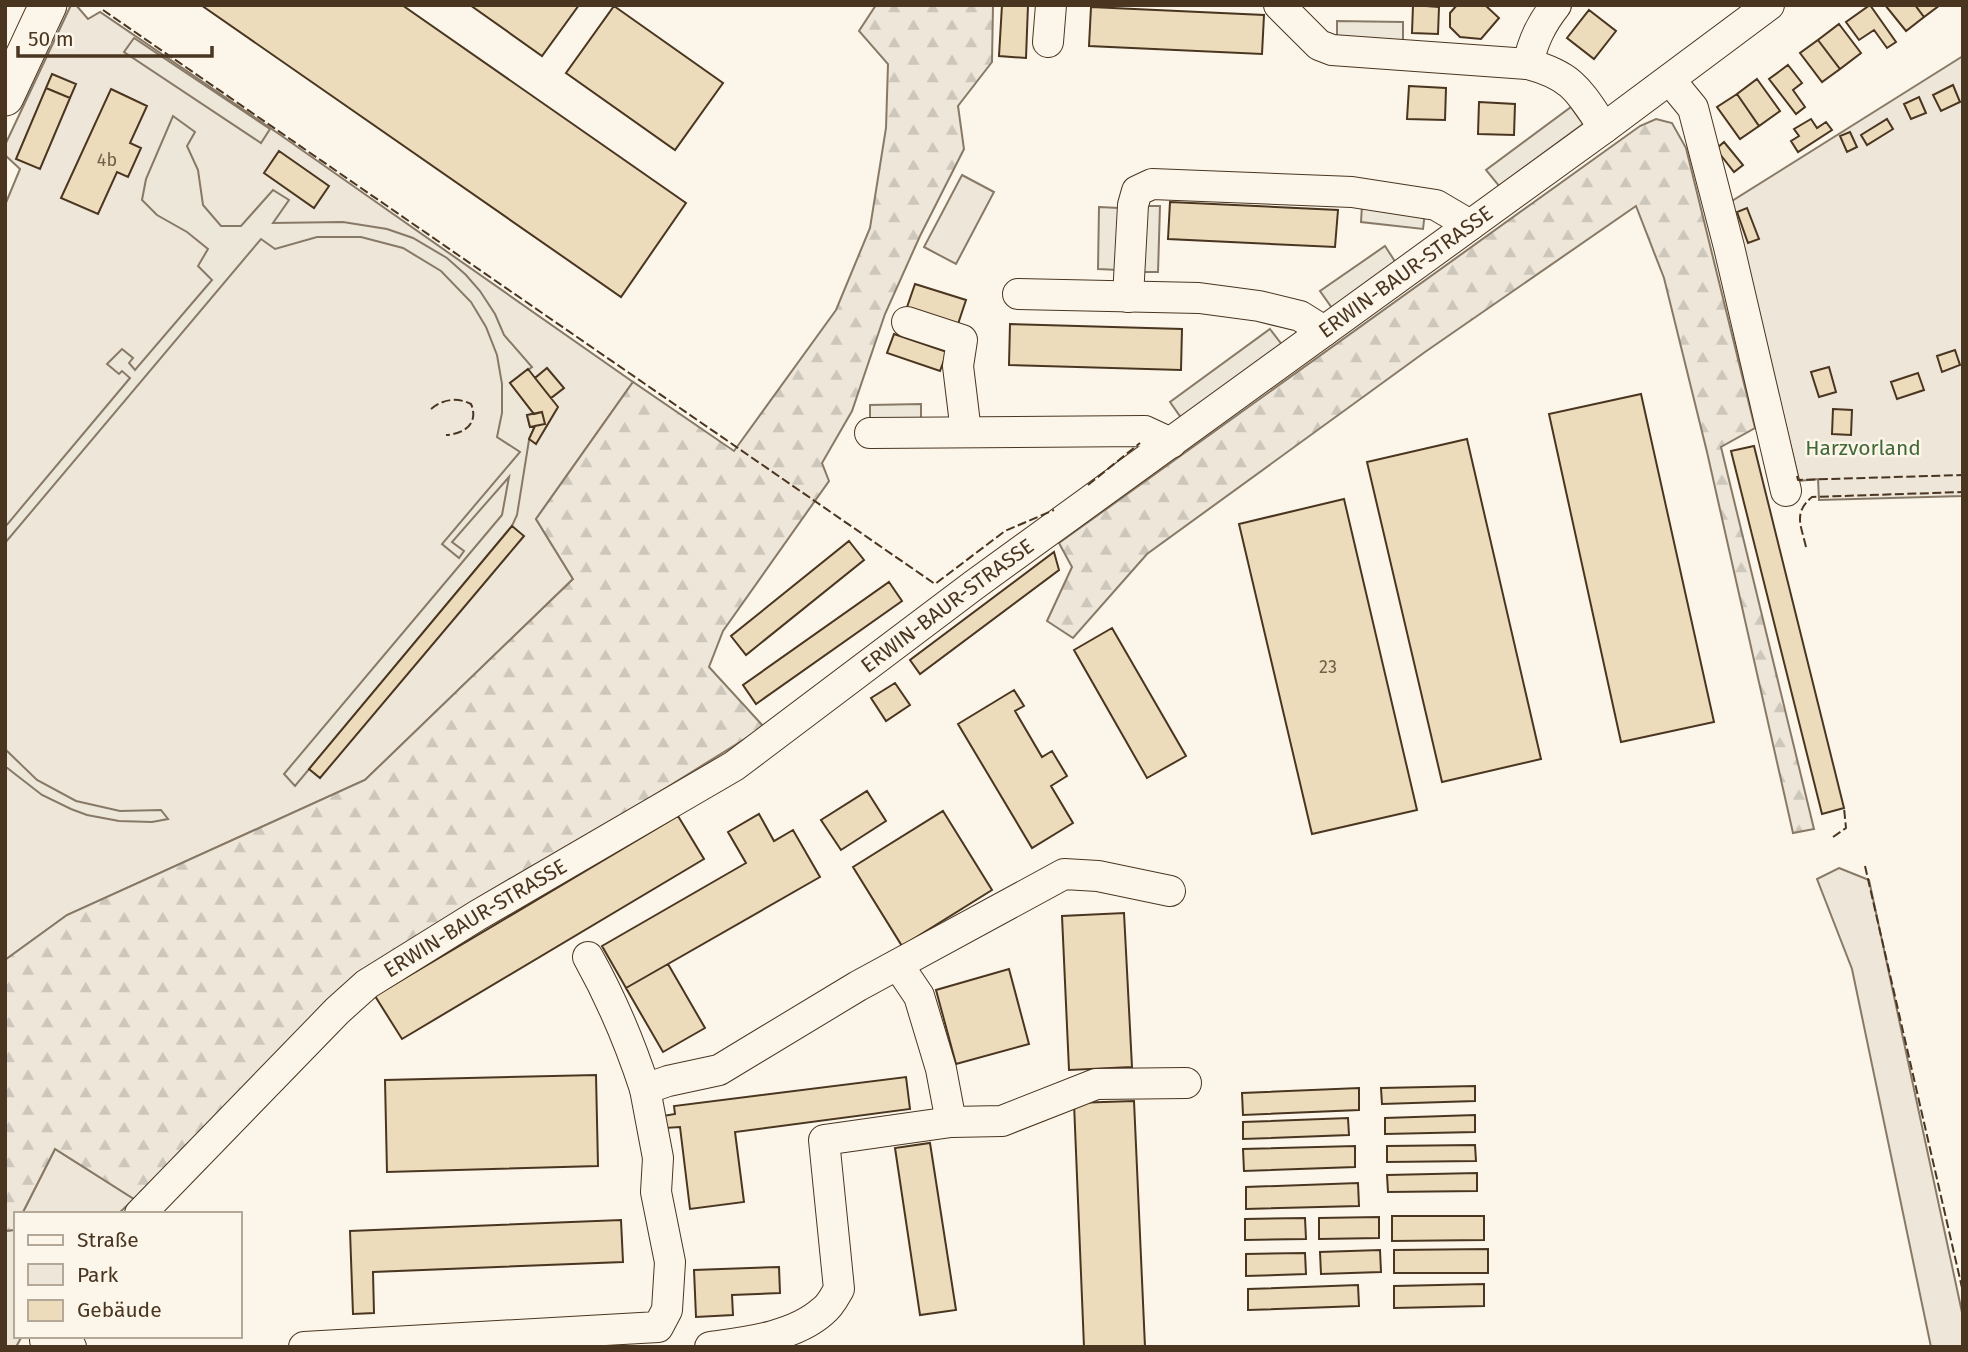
<svg xmlns="http://www.w3.org/2000/svg" width="1968" height="1352" font-family="'Fira Sans',sans-serif">
<style>
.green{fill:#ede6d9;stroke:#887966;stroke-width:2}
.forest{fill:url(#forest-firs);stroke:#887966;stroke-width:2}
.parking{fill:#ede7d9;stroke:#887966;stroke-width:2}
.building{fill:#ecdcbc;stroke:#4a3520;stroke-width:2}
.lines{fill:none;stroke-linecap:round;stroke-linejoin:round}
.minor-casing{stroke:#4a3520;stroke-width:32}
.major-casing{stroke:#4a3520;stroke-width:39}
.minor{stroke:#fbf6e9;stroke-width:30}
.major{stroke:#fbf6e9;stroke-width:37}
.fence{stroke:#4a3520;stroke-width:2;stroke-dasharray:9 3.5;stroke-linecap:butt}
.labels{text-anchor:middle;stroke-width:5;stroke-linejoin:round;paint-order:stroke}
.number-label{font-size:18px;fill:#725f47}
.street-label{font-size:21px;fill:#4a3520;stroke:#fbf6e9}
.park-label{font-size:21px;fill:#436837;stroke:#fbf6e9}
</style>
<defs>
<pattern id="forest-firs" width="22" height="20" patternUnits="userSpaceOnUse" patternTransform="scale(1.75)"><rect width="22" height="20" fill="#ede6d9"/><path d="M5 1l3.5 6h-7zM16 11l3.5 6h-7z" fill="#cdc6ba"/></pattern>
</defs>
<rect width="100%" height="100%" fill="#fbf6e9"/>
<!-- green -->
<path class="green" d="M 71,5 L 76,5 L 88,19 L 100,12 L 279,134 L 633,382 L 536,519 L 573,579 L 365,780 L 67,915 L 5,960 L 5,205 L 20,169 L 5,155 L 5,145 Z
M 1963,56 L 1963,496 L 1819,500 L 1818,479 L 1799,481 L 1732,201 Z
M 962,175 L 994,192 L 956,264 L 924,247 Z
M 1839,868 L 1869,880 L 1963,1317 L 1963,1347 L 1931,1347 L 1852,969 L 1817,879 Z
M 55,1149 L 134,1199 L 118,1214 L 22,1214 Z
M 16,1226 L 16,1336 L 22,1336 L 16,1347 L 5,1347 L 5,1231 L 13,1230 Z"/>
<!-- forest -->
<path class="forest" d="M 876,5 L 993,5 L 992,62 L 958,106 L 964,149 L 920,236 L 885,314 L 852,411 L 822,463 L 829,481 L 723,631 L 709,667 L 764,727 L 342,990 L 134,1199 L 55,1149 L 22,1214 L 16,1214 L 14,1230 L 5,1231 L 5,960 L 67,915 L 365,780 L 573,579 L 536,519 L 633,382 L 734,451 L 836,310 L 870,228 L 886,128 L 888,64 L 859,31 Z
M 1656,119 L 1672,123 L 1686,148 L 1755,428 L 1721,447 L 1814,829 L 1793,833 L 1707,452 L 1664,278 L 1636,206 L 1425,352 L 1147,554 L 1073,638 L 1047,621 L 1072,567 L 1059,543 L 1640,126 Z"/>
<!-- parking -->
<path class="parking" d="M 1337,21 L 1403,22 L 1403,43 L 1337,42 Z
M 134,38 L 270,129 L 261,143 L 124,52 Z
M 1571,107 L 1583,124 L 1499,186 L 1486,170 Z
M 173,116 L 195,132 L 187,146 L 198,170 L 203,205 L 221,226 L 241,226 L 273,190 L 289,200 L 273,223 L 343,222 L 387,229 L 413,238 L 447,258 L 466,275 L 480,291 L 495,314 L 504,335 L 532,367 L 510,383 L 534,414 L 527,415 L 530,427 L 535,426 L 529,440 L 517,515 L 512,526 L 295,786 L 284,774 L 502,515 L 509,477 L 452,542 L 464,551 L 459,558 L 442,544 L 520,452 L 497,437 L 502,413 L 502,384 L 497,355 L 486,327 L 471,302 L 441,271 L 403,248 L 361,237 L 317,237 L 275,249 L 261,239 L 5,543 L 5,527 L 130,378 L 122,371 L 119,374 L 107,364 L 122,349 L 133,358 L 129,363 L 135,370 L 212,280 L 198,266 L 208,249 L 187,232 L 157,215 L 142,200 L 146,179 Z
M 1362,205 L 1425,212 L 1423,229 L 1361,222 Z
M 1141,206 L 1160,206 L 1158,272 L 1139,272 Z
M 1099,207 L 1119,208 L 1118,270 L 1098,269 Z
M 1385,246 L 1396,263 L 1332,308 L 1320,291 Z
M 1270,329 L 1283,346 L 1182,419 L 1170,402 Z
M 921,404 L 921,424 L 870,425 L 870,405 Z
M 5,749 L 37,780 L 76,801 L 120,811 L 161,810 L 168,819 L 152,822 L 119,821 L 87,815 L 71,809 L 42,795 L 6,767 Z"/>
<!-- building -->
<path class="building" d="M 201,5 L 402,5 L 686,203 L 621,297 Z
M 470,5 L 579,5 L 542,56 Z
M 1002,5 L 1028,5 L 1026,58 L 999,56 Z
M 1413,5 L 1439,7 L 1438,34 L 1412,33 Z
M 1457,5 L 1485,5 L 1499,18 L 1481,39 L 1460,37 L 1450,27 L 1450,13 Z
M 1870,5 L 1896,42 L 1887,48 L 1874,30 L 1859,40 L 1846,22 Z
M 1885,5 L 1915,5 L 1924,17 L 1906,31 Z
M 1915,5 L 1940,5 L 1924,17 Z
M 614,6 L 723,83 L 675,150 L 566,73 Z
M 1091,7 L 1264,15 L 1262,54 L 1089,46 Z
M 1589,10 L 1616,31 L 1594,59 L 1567,38 Z
M 1839,24 L 1861,53 L 1840,69 L 1818,40 Z
M 1818,40 L 1840,69 L 1822,82 L 1800,53 Z
M 1788,65 L 1802,83 L 1793,90 L 1805,107 L 1796,114 L 1769,79 Z
M 52,74 L 76,84 L 70,98 L 46,88 Z
M 1757,79 L 1780,111 L 1759,126 L 1737,94 Z
M 1953,85 L 1960,102 L 1941,111 L 1933,95 Z
M 1409,86 L 1446,88 L 1445,120 L 1407,119 Z
M 46,88 L 70,98 L 40,169 L 16,159 Z
M 111,89 L 147,106 L 130,143 L 141,148 L 128,177 L 117,172 L 98,214 L 61,198 Z
M 1737,94 L 1759,126 L 1740,139 L 1717,107 Z
M 1919,97 L 1926,113 L 1911,119 L 1904,104 Z
M 1479,102 L 1515,104 L 1514,135 L 1478,134 Z
M 1811,119 L 1817,128 L 1826,122 L 1832,130 L 1798,152 L 1791,141 L 1799,136 L 1794,129 Z
M 1887,119 L 1893,129 L 1867,145 L 1861,135 Z
M 1850,132 L 1857,147 L 1847,152 L 1840,136 Z
M 1724,142 L 1743,165 L 1734,172 L 1716,149 Z
M 279,151 L 329,186 L 314,208 L 264,173 Z
M 1170,202 L 1338,210 L 1335,247 L 1168,239 Z
M 1747,208 L 1759,239 L 1748,243 L 1737,212 Z
M 915,284 L 966,300 L 957,327 L 906,310 Z
M 1010,324 L 1182,329 L 1181,370 L 1009,365 Z
M 894,334 L 947,352 L 940,371 L 887,353 Z
M 1955,350 L 1960,365 L 1942,372 L 1937,356 Z
M 1829,367 L 1836,392 L 1819,397 L 1811,372 Z
M 547,368 L 564,388 L 551,398 L 535,378 Z
M 528,369 L 558,407 L 536,444 L 529,439 L 535,426 L 545,424 L 542,412 L 534,414 L 510,383 Z
M 1918,373 L 1924,390 L 1897,399 L 1891,382 Z
M 1641,394 L 1714,722 L 1621,742 L 1549,414 Z
M 1833,409 L 1852,410 L 1851,435 L 1832,434 Z
M 542,412 L 545,424 L 530,427 L 527,415 Z
M 1467,439 L 1541,759 L 1442,782 L 1367,462 Z
M 1754,446 L 1844,808 L 1822,814 L 1731,451 Z
M 1344,499 L 1417,810 L 1312,834 L 1239,524 Z
M 512,526 L 524,536 L 320,778 L 309,769 Z
M 849,541 L 864,560 L 746,655 L 731,636 Z
M 1054,552 L 1059,570 L 920,674 L 910,660 Z
M 889,582 L 902,601 L 756,704 L 743,685 Z
M 1112,628 L 1186,756 L 1147,778 L 1074,650 Z
M 895,683 L 910,705 L 886,721 L 871,698 Z
M 1014,690 L 1024,706 L 1015,711 L 1042,757 L 1052,751 L 1067,776 L 1051,786 L 1073,823 L 1032,848 L 958,724 Z
M 867,791 L 886,821 L 841,850 L 821,820 Z
M 943,811 L 992,890 L 902,946 L 853,867 Z
M 759,814 L 774,841 L 793,830 L 820,877 L 626,988 L 602,946 L 746,863 L 728,832 Z
M 678,816 L 704,859 L 402,1039 L 375,996 Z
M 1124,913 L 1132,1067 L 1069,1070 L 1062,916 Z
M 668,964 L 705,1028 L 663,1052 L 626,988 Z
M 1009,969 L 1029,1044 L 956,1064 L 936,990 Z
M 596,1075 L 598,1166 L 387,1172 L 385,1080 Z
M 906,1077 L 910,1109 L 735,1132 L 744,1202 L 690,1209 L 680,1127 L 665,1128 L 663,1116 L 675,1114 L 674,1106 Z
M 1475,1086 L 1475,1101 L 1382,1104 L 1381,1088 Z
M 1359,1088 L 1359,1110 L 1243,1115 L 1242,1093 Z
M 1134,1101 L 1145,1347 L 1084,1347 L 1074,1103 Z
M 1475,1115 L 1475,1132 L 1385,1134 L 1385,1118 Z
M 1348,1118 L 1349,1135 L 1243,1139 L 1243,1122 Z
M 930,1143 L 956,1310 L 920,1315 L 895,1148 Z
M 1475,1145 L 1476,1161 L 1387,1162 L 1387,1146 Z
M 1355,1146 L 1355,1167 L 1244,1171 L 1243,1149 Z
M 1477,1173 L 1477,1191 L 1388,1192 L 1387,1175 Z
M 1358,1183 L 1359,1206 L 1246,1209 L 1246,1187 Z
M 1392,1216 L 1484,1216 L 1484,1240 L 1392,1241 Z
M 1379,1217 L 1379,1238 L 1319,1239 L 1319,1218 Z
M 1305,1218 L 1306,1239 L 1245,1240 L 1245,1219 Z
M 621,1220 L 623,1262 L 373,1272 L 374,1313 L 353,1314 L 350,1231 Z
M 1488,1249 L 1488,1273 L 1394,1273 L 1394,1250 Z
M 1380,1250 L 1381,1272 L 1321,1274 L 1320,1252 Z
M 1305,1253 L 1306,1274 L 1246,1276 L 1246,1254 Z
M 779,1267 L 780,1293 L 732,1295 L 733,1315 L 696,1317 L 694,1270 Z
M 1484,1284 L 1484,1306 L 1394,1308 L 1394,1286 Z
M 1358,1285 L 1359,1306 L 1248,1310 L 1248,1289 Z"/>
<g class="lines">
<!-- minor casing -->
<g class="minor-casing">
<g id="minor">
<path d="M 1279,5 L 1319,45 L 1332,50 L 1528,64 C 1573,76 1579,91 1604,128"/>
<path d="M 1048,42 L 1051,5"/>
<path d="M 1528,64 C 1533,41 1541,24 1556,5"/>
<path d="M 1670,80 L 1693,108 L 1729,247 L 1786,491"/>
<path d="M 1018,294 L 1199,298 L 1259,306 L 1300,316 L 1324,331"/>
<path d="M 1128,297 L 1133,205 L 1137,191 L 1152,184 L 1352,192 L 1436,205 L 1470,225"/>
<path d="M 907,322 L 962,340 L 958,366 L 966,432"/>
<path d="M 870,433 L 1145,431 L 1171,443"/>
<path d="M 588,957 C 612,1000 630,1043 645,1089 L 668,1081 L 719,1070 L 858,986 L 1064,874 L 1098,876 L 1170,891"/>
<path d="M 951,1122 L 1002,1121 L 1096,1084 L 1186,1083"/>
<path id="s1" d="M 140,1214 L 337,1011 L 367,984 L 478,915 L 734,766 L 974,585 L 1604,128 L 1769,5"/>
<path d="M 45,1340 L 71,1347"/>
<path d="M 304,1347 L 658,1327 L 667,1310 L 670,1262 L 656,1192 L 658,1158 L 645,1089"/>
<path d="M 710,1347 C 746,1342 794,1337 823,1311 C 830,1306 835,1296 839,1289 L 824,1140 L 951,1122 L 941,1069 L 919,996 L 898,965"/>
</g>
</g>
<!-- major casing -->
<g class="major-casing">
<path id="major" d="M 5,97 L 48,5"/>
</g>
<!-- minor -->
<use href="#minor" class="minor"/>
<!-- major -->
<use href="#major" class="major"/>
<!-- fence -->
<path class="fence" d="M 103,10 L 935,584 L 1005,531 L 1054,510
M 431,409 C 443,399 457,397 471,404 C 479,423 465,434 446,435
M 1797,476 L 1798,480 L 1963,475
M 1088,485 L 1140,443
M 1806,547 C 1801,525 1793,513 1812,497 L 1963,492
M 1833,837 L 1846,828 L 1844,808
M 1865,866 L 1963,1292"/>
</g>
<g class="labels">
<!-- number labels -->
<g class="number-label">
<text x="107" y="166">4b</text>
<text x="1328" y="673">23</text>
</g>
<!-- street labels -->
<g class="street-label">
<text dy="7" stroke="none"><textPath href="#s1" startOffset="1584">ERWIN-BAUR-STRASSE</textPath></text>
<text dy="7" stroke="none"><textPath href="#s1" startOffset="1017">ERWIN-BAUR-STRASSE</textPath></text>
<text dy="7" stroke="none"><textPath href="#s1" startOffset="450">ERWIN-BAUR-STRASSE</textPath></text>
</g>
<!-- park labels -->
<g class="park-label">
<text x="1863" y="455">Harzvorland</text>
</g>
</g>
<!-- border -->
<rect width="1968" height="1352" fill="none" stroke="#4a3520" stroke-width="14"/>
<!-- legend -->
<rect x="14" y="1212" width="228" height="126" fill="#fbf6e9" stroke="#b4a999" stroke-width="2"/>
<rect x="28" y="1235" width="35" height="10" fill="#fbf6e9" stroke="#b4a999" stroke-width="2"/>
<text x="77" y="1247" font-size="21" fill="#4a3520">Straße</text>
<rect x="28" y="1264" width="35" height="21" fill="#ede6d9" stroke="#b4a999" stroke-width="2"/>
<text x="77" y="1282" font-size="21" fill="#4a3520">Park</text>
<rect x="28" y="1300" width="35" height="21" fill="#ecdcbc" stroke="#b4a999" stroke-width="2"/>
<text x="77" y="1317" font-size="21" fill="#4a3520">Gebäude</text>
<!-- scale -->
<path d="M18 46v10h194v-10" fill="none" stroke="#4a3520" stroke-width="3.5"/>
<text x="28" y="46" font-size="21" fill="#4a3520" stroke="#fbf6e9" stroke-width="5" paint-order="stroke">50 m</text>
</svg>
